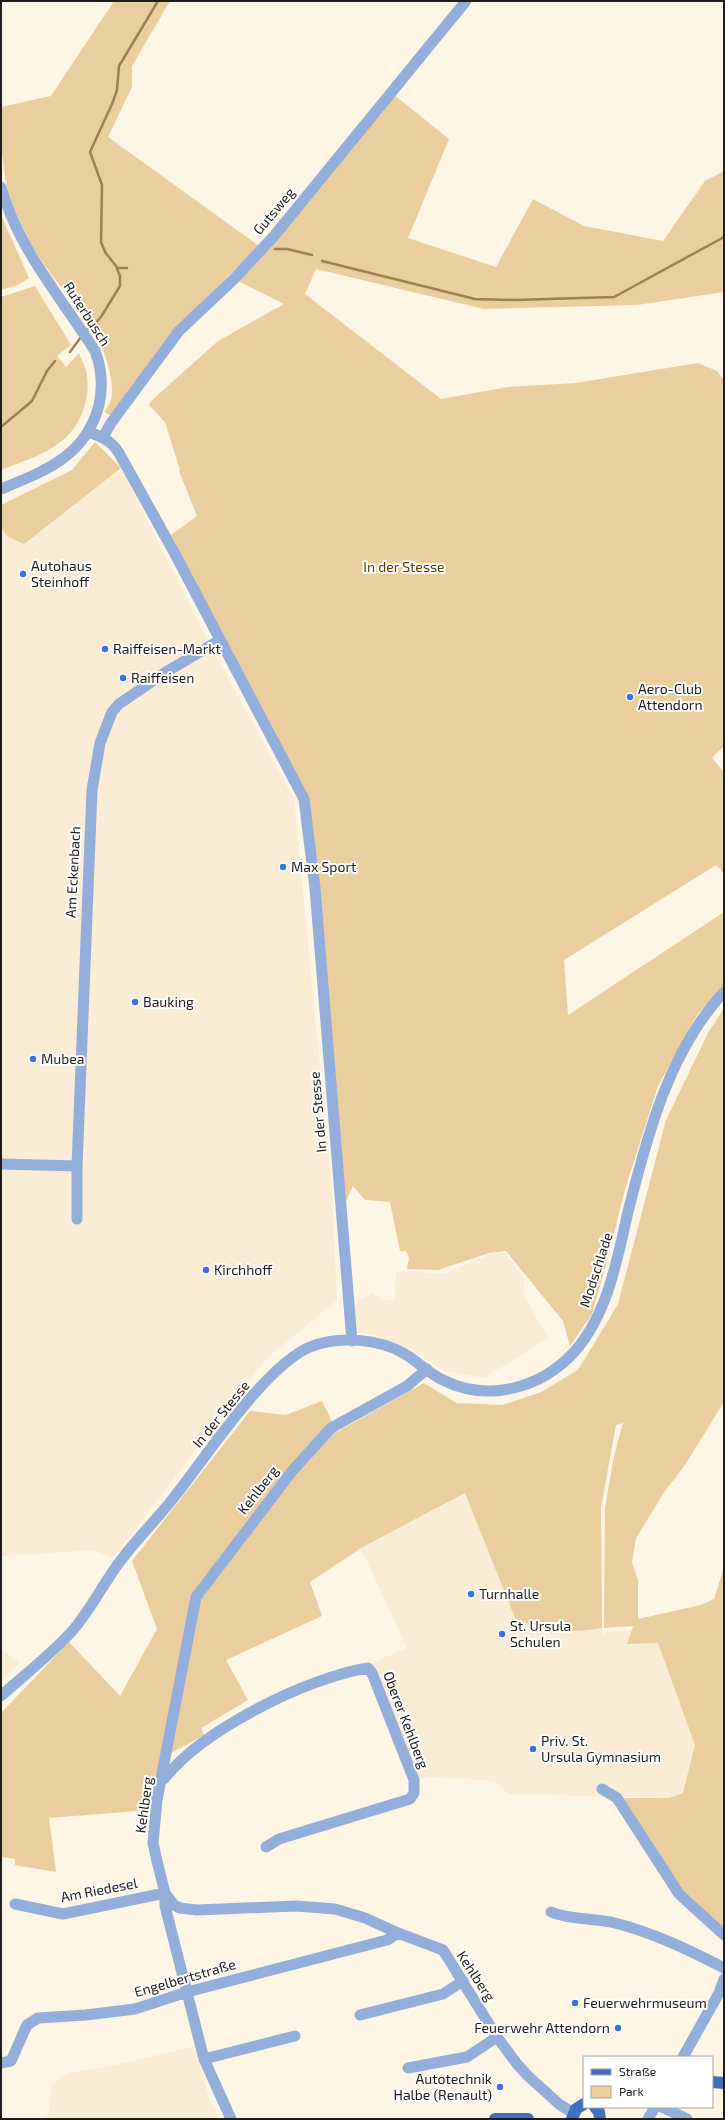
<svg xmlns="http://www.w3.org/2000/svg" width="725" height="2120" font-family="'Exo 2',sans-serif">
<style>
.built{fill:#faecd5}
.green{fill:#eace9e}
.lines{fill:none;stroke-linecap:round;stroke-linejoin:round}
.stream{stroke:#9e804c;stroke-width:2.5}
.minor{stroke:#94aedc;stroke-width:11}
.major{stroke:#426ec1;stroke-width:12}
.poi-dot{fill:#3972e1;stroke:#fff;stroke-width:1.5}
.labels{text-anchor:middle;stroke-width:4;stroke-linejoin:round;paint-order:stroke}
.street-label{font-size:14px;fill:#201c17;stroke:#fff}
.poi-label{font-size:14px;fill:#201c17;stroke:#fff;text-anchor:start}
.park-label{font-size:14px;fill:#593e00;stroke:#fff}
</style>
<rect width="100%" height="100%" fill="#fef5e5"/>
<!-- built -->
<path class="built" d="M 121,468 L 205,635 L 294,799 L 332,1191 L 337,1300 L 264,1361 L 113,1558 L 94,1550 L 1,1556 L 1,528 L 8,537 L 24,543 Z
M 506,1253 L 524,1280 L 523,1294 L 548,1338 L 484,1378 L 444,1371 L 410,1349 L 374,1335 L 359,1333 L 356,1329 L 354,1307 L 360,1300 L 372,1293 L 382,1300 L 395,1300 L 396,1271 L 444,1274 L 491,1254 Z
M 609,1469 L 601,1507 L 602,1628 L 604,1635 L 607,1632 L 632,1630 L 628,1644 L 658,1643 L 695,1745 L 683,1793 L 669,1798 L 509,1794 L 494,1781 L 432,1777 L 414,1780 L 368,1668 L 372,1663 L 407,1648 L 361,1548 L 466,1493 L 515,1617 Z
M 1,1649 L 19,1663 L 1,1681 Z
M 195,2046 L 209,2099 L 220,2119 L 44,2119 L 44,2117 L 48,2116 L 52,2084 L 67,2073 L 116,2065 Z"/>
<!-- green -->
<path class="green" d="M 114,1 L 170,1 L 132,66 L 132,87 L 108,137 L 259,246 L 176,328 L 112,416 L 104,412 C 113,402 113,392 111,379 C 104,326 58,291 33,247 C 25,232 15,213 10,197 C 1,167 1,137 1,107 L 51,96 Z
M 393,94 L 449,139 L 408,238 L 496,267 L 533,199 L 584,226 L 663,241 L 705,181 L 724,171 L 724,292 L 637,305 L 484,309 L 316,269 L 305,294 L 441,399 L 508,387 L 576,383 L 698,363 L 717,371 L 724,380 L 724,749 L 723,747 L 712,758 L 724,772 L 724,873 L 716,865 L 564,960 L 568,1015 L 724,912 L 724,987 L 697,1015 L 658,1086 L 625,1189 L 606,1265 L 592,1314 L 570,1346 L 563,1321 L 506,1251 L 489,1253 L 438,1270 L 407,1269 L 409,1258 L 406,1251 L 400,1251 L 390,1202 L 365,1200 L 353,1186 L 344,1206 L 307,796 L 171,535 L 197,516 L 179,471 L 180,470 L 165,422 L 149,405 L 151,401 L 218,341 L 284,304 L 238,281 Z
M 1,215 L 29,278 L 18,285 L 1,290 Z
M 35,286 L 71,345 L 57,356 L 66,367 L 79,353 C 81,359 84,364 86,370 C 92,396 81,428 59,443 C 42,456 21,462 1,470 L 1,297 Z
M 95,442 L 121,468 L 24,544 L 8,537 L 1,528 L 1,505 L 72,470 Z
M 724,1008 L 724,1402 L 685,1465 L 665,1491 L 636,1538 L 632,1562 L 638,1580 L 638,1619 L 701,1605 L 714,1599 L 724,1567 L 724,1935 L 679,1893 L 617,1798 L 669,1798 L 683,1793 L 695,1745 L 658,1643 L 627,1644 L 633,1626 L 604,1628 L 605,1508 L 614,1456 L 623,1423 L 616,1425 L 601,1507 L 602,1628 L 588,1630 L 547,1633 L 515,1618 L 465,1493 L 361,1548 L 310,1582 L 322,1616 L 226,1660 L 248,1700 L 201,1728 L 204,1735 L 160,1759 L 151,1810 L 49,1818 L 56,1872 L 15,1865 L 15,1859 L 1,1857 L 1,1713 L 69,1642 L 120,1696 L 157,1629 L 132,1561 L 250,1411 L 286,1415 L 322,1401 L 337,1432 L 424,1383 L 456,1403 L 503,1405 L 541,1392 L 578,1370 L 618,1304 L 666,1120 L 708,1033 Z"/>
<g class="lines">
<!-- stream -->
<path class="stream" d="M 275,249 L 287,249 L 312,255
M 322,261 L 475,299 L 473,299 L 515,300 L 614,297 L 724,237
M 117,268 L 127,268
M 85,331 L 92,327 L 101,317 L 120,286 L 120,276 L 116,266 L 105,252 L 101,242 L 102,185 L 90,152 L 112,104 L 117,90 L 119,66 L 158,1
M 70,352 L 81,337
M 1,427 L 32,401 L 47,371 L 55,361"/>
<!-- minor -->
<path class="minor" d="M 1,187 C 18,249 61,297 95,351 C 102,369 103,387 99,405 C 86,456 45,471 1,489
M 89,432 C 102,437 112,441 119,453 L 175,554 L 304,799 L 315,888 L 352,1341
M 103,437 L 111,423 L 179,331 L 234,279 L 274,236 L 466,1
M 1,1164 L 77,1166 L 77,1219
M 77,1166 L 92,790 L 100,743 L 112,712 L 119,704 L 166,672 L 220,640
M 427,1369 L 407,1386 L 331,1428 L 293,1470 L 196,1597 L 157,1800 L 153,1843 L 157,1861 L 165,1893 L 174,1905 L 180,1908 L 197,1910 L 296,1906 L 335,1909 L 365,1918 L 398,1933 L 443,1950 L 497,2037 L 517,2064 L 528,2076 L 559,2104 L 573,2113
M 1,1696 C 25,1674 52,1654 73,1630 C 90,1610 101,1588 116,1567 C 133,1542 156,1521 175,1496 C 206,1457 265,1366 310,1347 C 338,1335 380,1339 405,1354 C 418,1362 430,1374 443,1380 C 488,1403 542,1388 575,1351 C 608,1313 617,1260 628,1212 C 647,1136 669,1051 724,992
M 164,1779 C 202,1730 306,1678 368,1668 L 372,1673 L 414,1780 L 414,1793 L 410,1799 L 279,1839 L 266,1847
M 602,1789 L 617,1798 L 679,1894 L 724,1935
M 15,1904 L 63,1914 L 165,1893 L 165,1906 L 204,2059 L 231,2119
M 551,1912 C 570,1920 592,1918 611,1922 C 652,1932 687,1949 724,1968
M 360,2015 L 443,1994 L 463,1981
M 683,2057 L 719,1993 L 724,1979
M 204,2059 L 295,2036
M 1,2063 L 11,2061 L 27,2025 L 38,2018 L 86,2015 L 135,2009 L 187,1992 L 387,1940 L 398,1933
M 408,2068 L 467,2057 L 497,2037
M 662,2107 L 687,2119
M 648,2119 L 655,2107"/>
<!-- major -->
<path class="major" d="M 712,2082 L 724,2083
M 595,2107 L 599,2112 L 600,2119
M 495,2119 L 528,2119
M 572,2119 L 576,2109 L 584,2104"/>
</g>
<!-- markers -->
<g class="poi-dot">
<circle cx="23" cy="574" r="4"/>
<circle cx="105" cy="649" r="4"/>
<circle cx="123" cy="678" r="4"/>
<circle cx="630" cy="697" r="4"/>
<circle cx="283" cy="867" r="4"/>
<circle cx="135" cy="1002" r="4"/>
<circle cx="33" cy="1059" r="4"/>
<circle cx="206" cy="1270" r="4"/>
<circle cx="471" cy="1594" r="4"/>
<circle cx="502" cy="1634" r="4"/>
<circle cx="533" cy="1749" r="4"/>
<circle cx="575" cy="2003" r="4"/>
<circle cx="618" cy="2028" r="4"/>
<circle cx="500" cy="2087" r="4"/>
</g>
<g class="labels">
<!-- street labels -->
<g class="street-label">
<text transform="translate(274 211) rotate(-50)" y="5">Gutsweg</text>
<text transform="translate(87 314) rotate(57)" y="5">Ruterbusch</text>
<text transform="translate(73 872) rotate(-87)" y="5">Am Eckenbach</text>
<text transform="translate(318 1112) rotate(-95)" y="5">In der Stesse</text>
<text transform="translate(596 1270) rotate(-72)" y="5">Modschlade</text>
<text transform="translate(221 1414) rotate(-51)" y="5">In der Stesse</text>
<text transform="translate(258 1490) rotate(-52)" y="5">Kehlberg</text>
<text transform="translate(406 1720) rotate(69)" y="5">Oberer Kehlberg</text>
<text transform="translate(144 1805) rotate(-82)" y="5">Kehlberg</text>
<text transform="translate(99 1890) rotate(-11)" y="5">Am Riedesel</text>
<text transform="translate(476 1976) rotate(57)" y="5">Kehlberg</text>
<text transform="translate(185 1978) rotate(-16)" y="5">Engelbertstraße</text>
</g>
<!-- poi labels -->
<g class="poi-label">
<text x="31" y="571">Autohaus<tspan x="31" dy="16">Steinhoff</tspan></text>
<text x="113" y="654">Raiffeisen-Markt</text>
<text x="131" y="683">Raiffeisen</text>
<text x="638" y="694">Aero-Club<tspan x="638" dy="16">Attendorn</tspan></text>
<text x="291" y="872">Max Sport</text>
<text x="143" y="1007">Bauking</text>
<text x="41" y="1064">Mubea</text>
<text x="214" y="1275">Kirchhoff</text>
<text x="479" y="1599">Turnhalle</text>
<text x="510" y="1631">St. Ursula<tspan x="510" dy="16">Schulen</tspan></text>
<text x="541" y="1746">Priv. St.<tspan x="541" dy="16">Ursula Gymnasium</tspan></text>
<text x="583" y="2008">Feuerwehrmuseum</text>
<text x="610" y="2033" text-anchor="end">Feuerwehr Attendorn</text>
<text x="492" y="2084" text-anchor="end">Autotechnik<tspan x="492" dy="16">Halbe (Renault)</tspan></text>
</g>
<!-- park labels -->
<g class="park-label">
<text x="404" y="572">In der Stesse</text>
</g>
</g>
<!-- border -->
<rect width="725" height="2120" fill="none" stroke="#201c17" stroke-width="4"/>
<!-- legend -->
<rect x="583" y="2056" width="130" height="52" fill="#ffffff" stroke="#a6a4a2"/>
<rect x="591" y="2069" width="20" height="6" fill="#426ec1" stroke="#a6a4a2"/>
<text x="619" y="2076" font-size="12" fill="#201c17">Straße</text>
<rect x="591" y="2086" width="20" height="12" fill="#eace9e" stroke="#a6a4a2"/>
<text x="619" y="2096" font-size="12" fill="#201c17">Park</text>
</svg>
